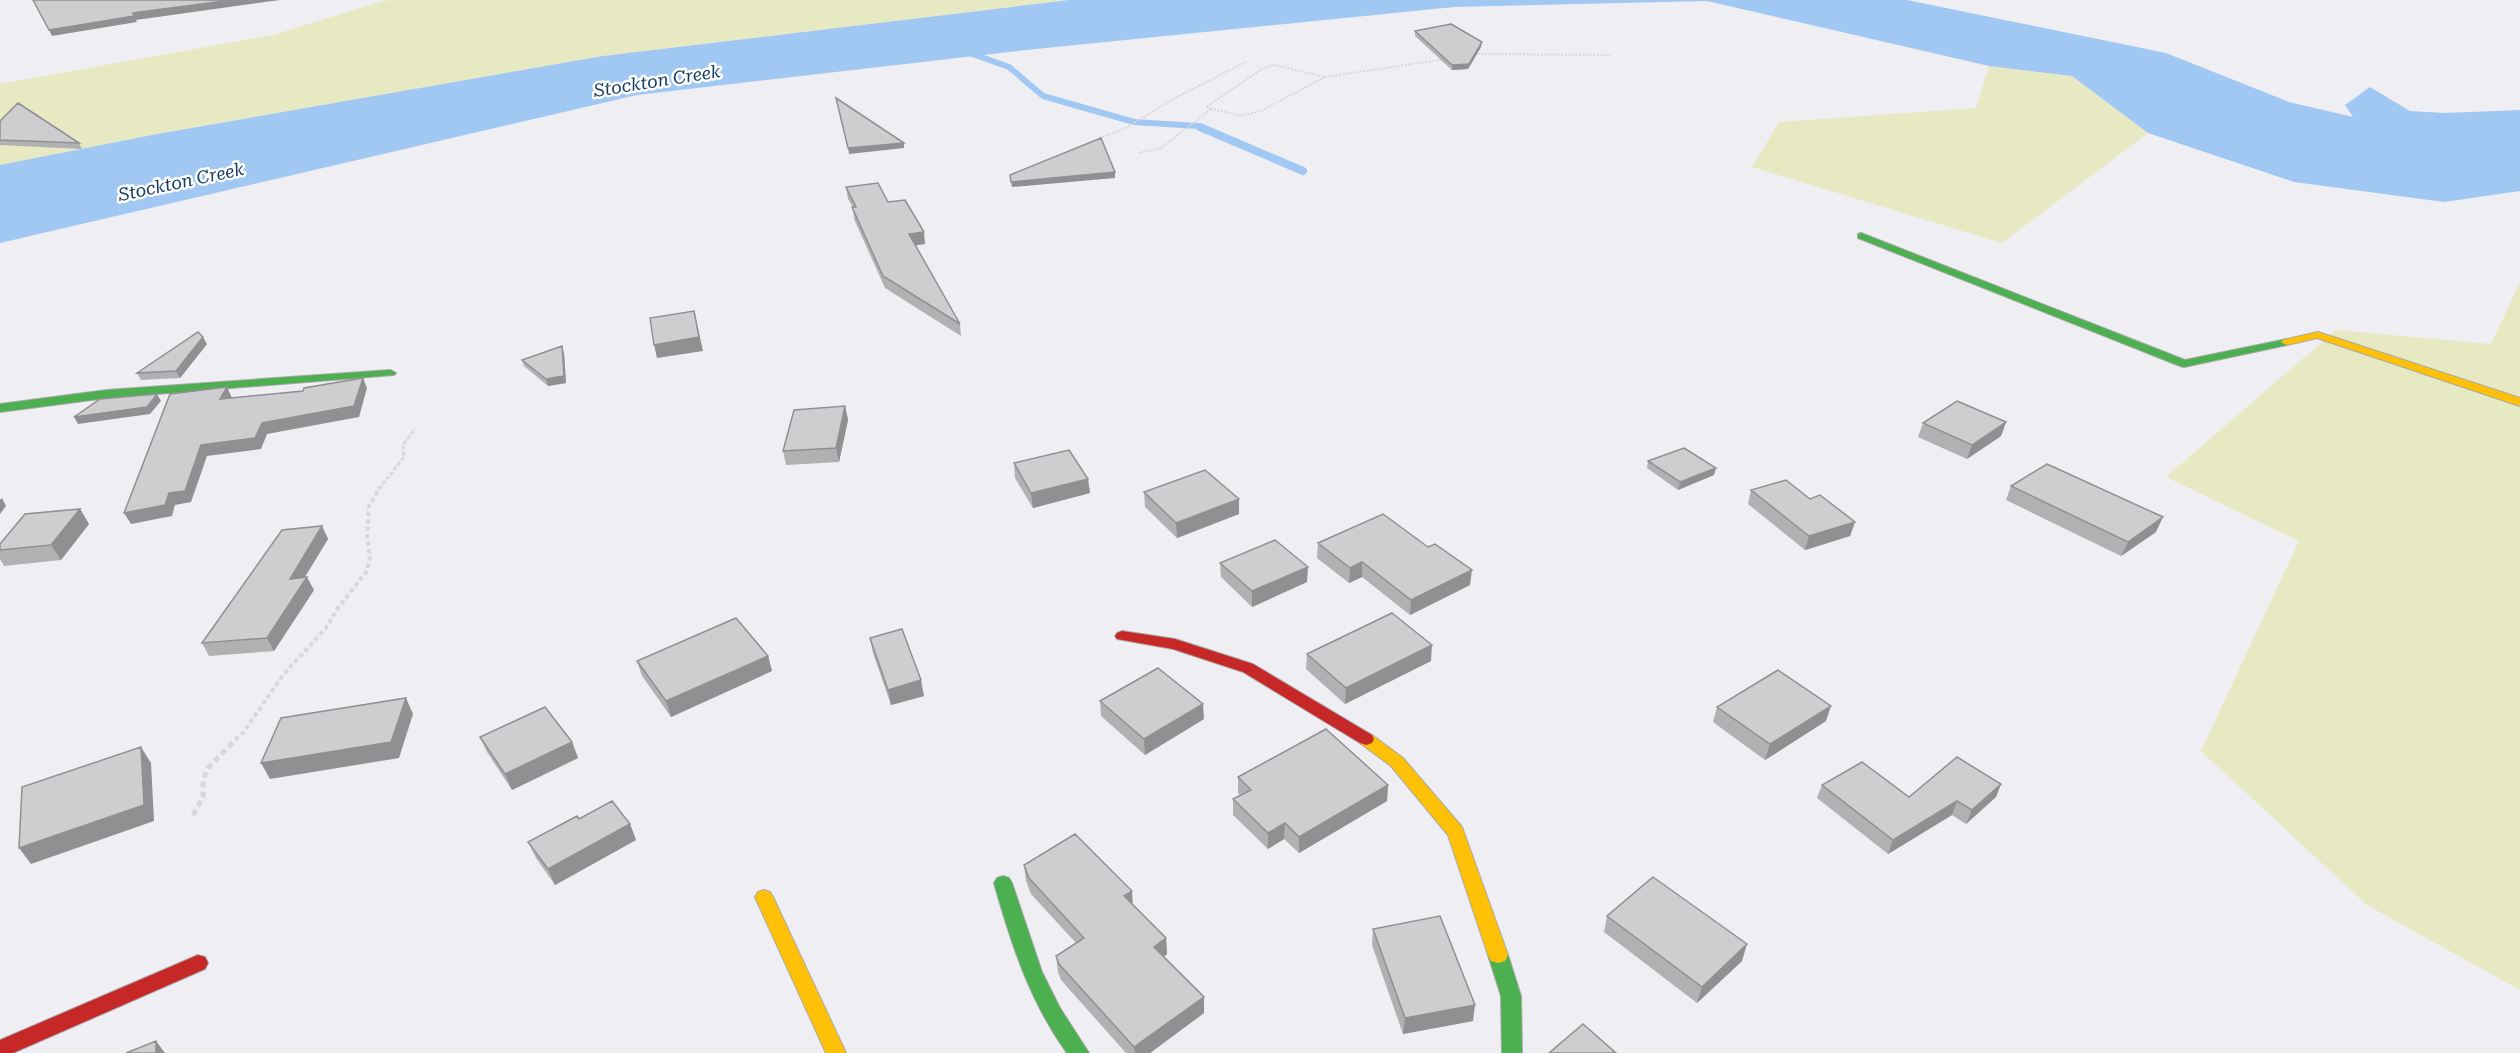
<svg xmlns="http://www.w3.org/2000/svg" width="2520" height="1053" font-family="'Roboto Serif',serif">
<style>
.green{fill:#e7e9c2}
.water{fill:#a1c8f3}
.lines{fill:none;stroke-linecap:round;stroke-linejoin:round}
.stream-far1{stroke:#a1c8f3;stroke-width:6}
.stream{stroke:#a1c8f3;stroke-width:8}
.fast-casing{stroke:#a9a8ab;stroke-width:2}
.slow-casing{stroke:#a9a8ab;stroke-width:2}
.jam-casing{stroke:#a9a8ab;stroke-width:2}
.path-far3{stroke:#d8d8d8;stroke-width:2;stroke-dasharray:2 1.5;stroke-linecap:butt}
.path-far2{stroke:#d8d8d8;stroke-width:3;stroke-dasharray:4 2;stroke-linecap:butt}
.path-far1{stroke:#d8d8d8;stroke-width:4;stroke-dasharray:4.5 3;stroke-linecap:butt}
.path{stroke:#d8d8d8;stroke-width:5;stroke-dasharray:6 4;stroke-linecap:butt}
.fast{fill:#4caf50;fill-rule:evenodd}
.slow{fill:#ffc107;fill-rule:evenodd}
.jam{fill:#c62828;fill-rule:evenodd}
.wall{fill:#b1b0b3}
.shaded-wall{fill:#909092}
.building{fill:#cecdd0;stroke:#909092;stroke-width:1.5}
.labels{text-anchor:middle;stroke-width:5;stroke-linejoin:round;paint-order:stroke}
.far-water-label{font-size:18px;font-style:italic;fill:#153b62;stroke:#fff}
</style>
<rect width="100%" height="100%" fill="#efeef2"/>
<!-- green -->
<path class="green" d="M 396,0 L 1069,0 L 603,56 L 157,134 L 0,165 L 0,84 L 273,35 L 383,1 Z
M 1989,66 L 2072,76 L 2148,133 L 2002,243 L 1752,167 L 1779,122 L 1976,108 Z
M 2520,282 L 2520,990 L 2367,905 L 2201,751 L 2299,541 L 2166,477 L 2336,330 L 2491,344 Z"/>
<!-- water -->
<path class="water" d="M 1069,0 L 1907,0 L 2166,53 L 2289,102 L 2353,117 L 2345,105 L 2370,87 L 2410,111 L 2445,113 L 2520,110 L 2520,191 L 2444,202 L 2294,182 L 2148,133 L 2072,76 L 1989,66 L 1707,1 L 1454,7 L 1036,49 L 637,95 L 0,243 L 0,165 L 157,134 L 603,56 Z"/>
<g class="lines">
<!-- stream-far1 -->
<path class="stream-far1" d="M 964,51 L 1009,67 L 1043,96 L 1134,122 L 1198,126 L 1204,128"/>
<!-- stream -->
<path class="stream" d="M 1200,127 L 1303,171"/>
<!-- fast casing -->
<g class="fast-casing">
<path id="fast" d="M 1861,233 L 2185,360 L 2287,339 L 2293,342 L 2287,345 L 2184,367 L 2180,366 L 1858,238 L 1858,234 Z
M 390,370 L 396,373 L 394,375 L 107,398 L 0,412 L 0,404 L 107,390 Z
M 1003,876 L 1009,878 L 1012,883 L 1042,972 L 1060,1008 L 1089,1053 L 1067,1053 C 1030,1002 1011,943 994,883 L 997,878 Z
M 1498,947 L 1505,949 L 1508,955 L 1521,996 L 1522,1053 L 1502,1053 L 1501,996 L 1488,955 L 1491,949 Z"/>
</g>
<!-- slow casing -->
<g class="slow-casing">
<path id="slow" d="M 2318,332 L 2520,398 L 2520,406 L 2317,338 L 2287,345 L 2281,342 L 2283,340 Z
M 1366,733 L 1372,735 L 1403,758 L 1462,827 L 1508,955 L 1505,961 L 1498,963 L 1491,961 L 1488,955 L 1448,835 L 1391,766 L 1360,743 L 1358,739 L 1360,735 Z
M 764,890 L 770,892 L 773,897 L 846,1053 L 826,1053 L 755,897 L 758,892 Z"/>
</g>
<!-- jam casing -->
<g class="jam-casing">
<path id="jam" d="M 1122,631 L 1175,639 L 1253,664 L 1372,735 L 1374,739 L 1372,743 L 1366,745 L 1360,743 L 1243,672 L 1173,649 L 1117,639 L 1115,636 L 1117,633 Z
M 198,955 L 205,957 L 208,963 L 205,969 L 13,1053 L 0,1053 L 0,1040 Z"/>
</g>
<!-- path-far3 -->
<path class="path-far3" d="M 1474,54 L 1611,55
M 1274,65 L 1325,77 L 1261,111 L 1241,116 L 1206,107 L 1263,68 Z
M 1325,77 L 1446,59
M 1099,138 L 1124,129 L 1175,98 L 1248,61
M 1139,153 L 1161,148 L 1211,109"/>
<!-- path-far2 -->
<path class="path-far2" d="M 379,489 L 404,457 L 403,445 L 415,429"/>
<!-- path-far1 -->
<path class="path-far1" d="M 235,739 L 243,733 L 283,675 L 326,628 L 338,608 L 367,571 L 370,557 L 367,535 L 369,506 L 380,487"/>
<!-- path -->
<path class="path" d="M 193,815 L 203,797 L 203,780 L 208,768 L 237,738"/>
<!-- fast -->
<use href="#fast" class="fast"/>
<!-- slow -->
<use href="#slow" class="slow"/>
<!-- jam -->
<use href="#jam" class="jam"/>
</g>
<!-- wall -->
<path class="wall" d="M 1415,31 L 1481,47 L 1468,69 L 1452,70 L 1415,36 Z
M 0,121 L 79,143 L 82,149 L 0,145 Z
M 846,187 L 888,202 L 925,244 L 915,245 L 960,324 L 961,336 L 885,288 L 854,219 L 853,207 L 848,199 Z
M 207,344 L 180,378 L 141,380 L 137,373 Z
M 564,353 L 566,383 L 548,386 L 524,366 L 522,360 Z
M 845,406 L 848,420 L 839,462 L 786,465 L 783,451 Z
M 2006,422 L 2001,436 L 1967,459 L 1918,437 L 1923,423 Z
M 1648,461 L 1714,475 L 1678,490 L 1647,468 Z
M 1014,463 L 1088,479 L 1090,493 L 1033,508 L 1015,478 Z
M 2011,486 L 2156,532 L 2121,556 L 2006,500 Z
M 1751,490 L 1810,499 L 1855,522 L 1850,536 L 1805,550 L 1748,504 Z
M 1144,492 L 1239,514 L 1177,538 L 1145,507 Z
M 80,509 L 89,524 L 61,560 L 4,566 L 0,559 L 0,544 Z
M 322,526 L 328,539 L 305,577 L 314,590 L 274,651 L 209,656 L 202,643 Z
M 1318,543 L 1428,547 L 1470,585 L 1410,615 L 1362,577 L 1349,583 L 1317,558 Z
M 1220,563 L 1307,582 L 1252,607 L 1221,577 Z
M 870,638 L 924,696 L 891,705 L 873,653 Z
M 1307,654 L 1431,661 L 1345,704 L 1306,669 Z
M 768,656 L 772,671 L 671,717 L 642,676 L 637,661 Z
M 1100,701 L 1204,719 L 1145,755 L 1101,716 Z
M 1717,707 L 1826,721 L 1765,760 L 1713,722 Z
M 480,737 L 572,742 L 578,758 L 512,790 L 487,752 Z
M 1238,777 L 1388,785 L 1387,801 L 1299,853 L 1284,839 L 1268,849 L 1233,815 L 1233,799 L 1240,795 L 1238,793 Z
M 2001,784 L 1996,797 L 1966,824 L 1952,815 L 1888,854 L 1817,798 L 1822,785 L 1909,797 Z
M 579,819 L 630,824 L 636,840 L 555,885 L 536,858 L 528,842 Z
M 1024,865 L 1133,904 L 1166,938 L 1167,954 L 1164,957 L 1204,1013 L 1150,1053 L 1126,1053 L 1061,980 L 1058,972 L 1056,956 L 1076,943 L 1031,894 L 1026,881 Z
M 1607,916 L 1742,961 L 1697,1003 L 1604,932 Z
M 1373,929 L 1473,1021 L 1403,1034 L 1372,945 Z"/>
<!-- shaded-wall -->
<path class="shaded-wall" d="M 232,0 L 280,0 L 136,20 L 137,22 L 52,36 L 49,30 L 133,13 Z
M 1482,42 L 1481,47 L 1468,69 L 1452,70 L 1452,65 Z
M 904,143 L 904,148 L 849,154 L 848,148 Z
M 1115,172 L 1115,178 L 1012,187 L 1011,182 Z
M 924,232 L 925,244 L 911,246 L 909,234 Z
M 694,311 L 703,351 L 657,358 L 654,345 Z
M 203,337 L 207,344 L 180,378 L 176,371 Z
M 562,346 L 564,353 L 566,383 L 548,386 L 546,379 Z
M 363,378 L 367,388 L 359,417 L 267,434 L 261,449 L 207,456 L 191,502 L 175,505 L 172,516 L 131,524 L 124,513 L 169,493 L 201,445 L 262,423 Z
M 227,387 L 232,398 L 225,410 L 220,399 Z
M 157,394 L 161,401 L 150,414 L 78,424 L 74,417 Z
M 845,406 L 848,420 L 839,462 L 836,448 Z
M 2006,422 L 2001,436 L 1967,459 L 1972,445 Z
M 1716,468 L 1714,475 L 1678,490 L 1680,482 Z
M 1088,479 L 1090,493 L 1033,508 L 1031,493 Z
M 2,498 L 6,506 L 0,514 L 0,500 Z
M 1239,499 L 1239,514 L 1177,538 L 1176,523 Z
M 80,509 L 89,524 L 61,560 L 51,545 Z
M 2163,517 L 2156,532 L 2121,556 L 2128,542 Z
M 1855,522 L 1850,536 L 1805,550 L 1809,536 Z
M 322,526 L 328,539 L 296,591 L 290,579 Z
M 1362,562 L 1362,577 L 1349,583 L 1350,568 Z
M 1308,567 L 1307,582 L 1252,607 L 1252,591 Z
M 1472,570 L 1470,585 L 1410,615 L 1411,600 Z
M 307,577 L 314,590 L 274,651 L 267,638 Z
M 1432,645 L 1431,661 L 1345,704 L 1346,688 Z
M 768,656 L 772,671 L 671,717 L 666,701 Z
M 921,680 L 924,696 L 891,705 L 888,690 Z
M 406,698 L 413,714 L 399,758 L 270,779 L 261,763 Z
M 1203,704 L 1204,719 L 1145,755 L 1144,739 Z
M 1831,706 L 1826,721 L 1765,760 L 1770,744 Z
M 572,742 L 578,758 L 512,790 L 505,774 Z
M 141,747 L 151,763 L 154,821 L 31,864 L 19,848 Z
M 2001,784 L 1996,797 L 1966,824 L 1972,810 Z
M 1388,785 L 1387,801 L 1299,853 L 1299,837 Z
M 1957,801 L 1952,815 L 1888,854 L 1893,840 Z
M 1285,823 L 1284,839 L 1268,849 L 1268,833 Z
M 630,824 L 636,840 L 555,885 L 548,869 Z
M 1132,891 L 1133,907 L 1124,896 Z
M 1166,938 L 1167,954 L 1155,963 L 1154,947 Z
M 1747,944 L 1742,961 L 1697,1003 L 1702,987 Z
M 1204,997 L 1204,1013 L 1150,1053 L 1135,1053 L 1134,1047 Z
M 1475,1005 L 1473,1021 L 1403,1034 L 1405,1018 Z
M 156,1041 L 165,1053 L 156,1053 Z"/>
<!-- building -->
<path class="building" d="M 33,0 L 232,0 L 133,13 L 134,16 L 49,30 Z
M 1451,24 L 1482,42 L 1469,64 L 1452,65 L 1415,31 Z
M 836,98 L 904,143 L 848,148 Z
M 18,103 L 79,143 L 0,140 L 0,121 Z
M 1101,138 L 1115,172 L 1011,182 L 1010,175 Z
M 878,183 L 888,202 L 905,200 L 924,232 L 909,234 L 960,324 L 883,276 L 852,207 L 856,207 L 846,187 Z
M 694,311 L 699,337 L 654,345 L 650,318 Z
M 198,332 L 203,337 L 176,371 L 137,373 Z
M 562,346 L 564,376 L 546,379 L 522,360 Z
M 363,378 L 354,406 L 262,423 L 255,438 L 201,445 L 185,491 L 169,493 L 165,505 L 124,513 L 170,394 L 227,387 L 220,399 L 303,391 L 304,388 Z
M 157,394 L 147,407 L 74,417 L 100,399 Z
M 1957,401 L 2006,422 L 1972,445 L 1923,423 Z
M 845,406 L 836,448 L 783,451 L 794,410 Z
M 1684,448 L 1716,468 L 1680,482 L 1648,461 Z
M 1069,450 L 1088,479 L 1031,493 L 1014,463 Z
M 2047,464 L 2163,517 L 2128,542 L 2011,486 Z
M 1205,470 L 1239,499 L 1176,523 L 1144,492 Z
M 1786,480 L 1810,499 L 1820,495 L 1855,522 L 1809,536 L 1751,490 Z
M 80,509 L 51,545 L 0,550 L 0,544 L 25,514 Z
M 1383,514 L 1428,547 L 1435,544 L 1472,570 L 1411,600 L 1362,562 L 1350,568 L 1318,543 Z
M 322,526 L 290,579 L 307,577 L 267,638 L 202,643 L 282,530 Z
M 1275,540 L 1308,567 L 1252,591 L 1220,563 Z
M 1392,613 L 1432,645 L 1346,688 L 1307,654 Z
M 736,618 L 768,656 L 666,701 L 637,661 Z
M 902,629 L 921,680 L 888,690 L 870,638 Z
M 1158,668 L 1203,704 L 1144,739 L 1100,701 Z
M 1778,670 L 1831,706 L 1770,744 L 1717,707 Z
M 406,698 L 391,742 L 261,763 L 281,718 Z
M 545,707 L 572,742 L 505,774 L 480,737 Z
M 1326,729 L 1388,785 L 1299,837 L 1285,823 L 1268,833 L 1233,799 L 1251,790 L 1238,777 Z
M 141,747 L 144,805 L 19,848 L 22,787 Z
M 1957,757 L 2001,784 L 1972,810 L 1957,801 L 1893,840 L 1822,785 L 1862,762 L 1909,797 Z
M 612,801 L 630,824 L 548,869 L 528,842 L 577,816 L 579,819 Z
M 1075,834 L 1132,891 L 1124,896 L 1166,938 L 1154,947 L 1204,997 L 1134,1047 L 1059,964 L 1056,956 L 1084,938 L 1029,878 L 1024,865 Z
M 1653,877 L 1747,944 L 1702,987 L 1607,916 Z
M 1440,916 L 1475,1005 L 1405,1018 L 1373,929 Z
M 1583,1024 L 1616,1053 L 1549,1053 Z
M 156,1041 L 156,1053 L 126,1053 Z"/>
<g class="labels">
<!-- far-water labels -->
<g class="far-water-label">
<text transform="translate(657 81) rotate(-9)" y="6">Stockton Creek</text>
<text transform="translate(181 182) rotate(-12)" y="6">Stockton Creek</text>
</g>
</g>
</svg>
